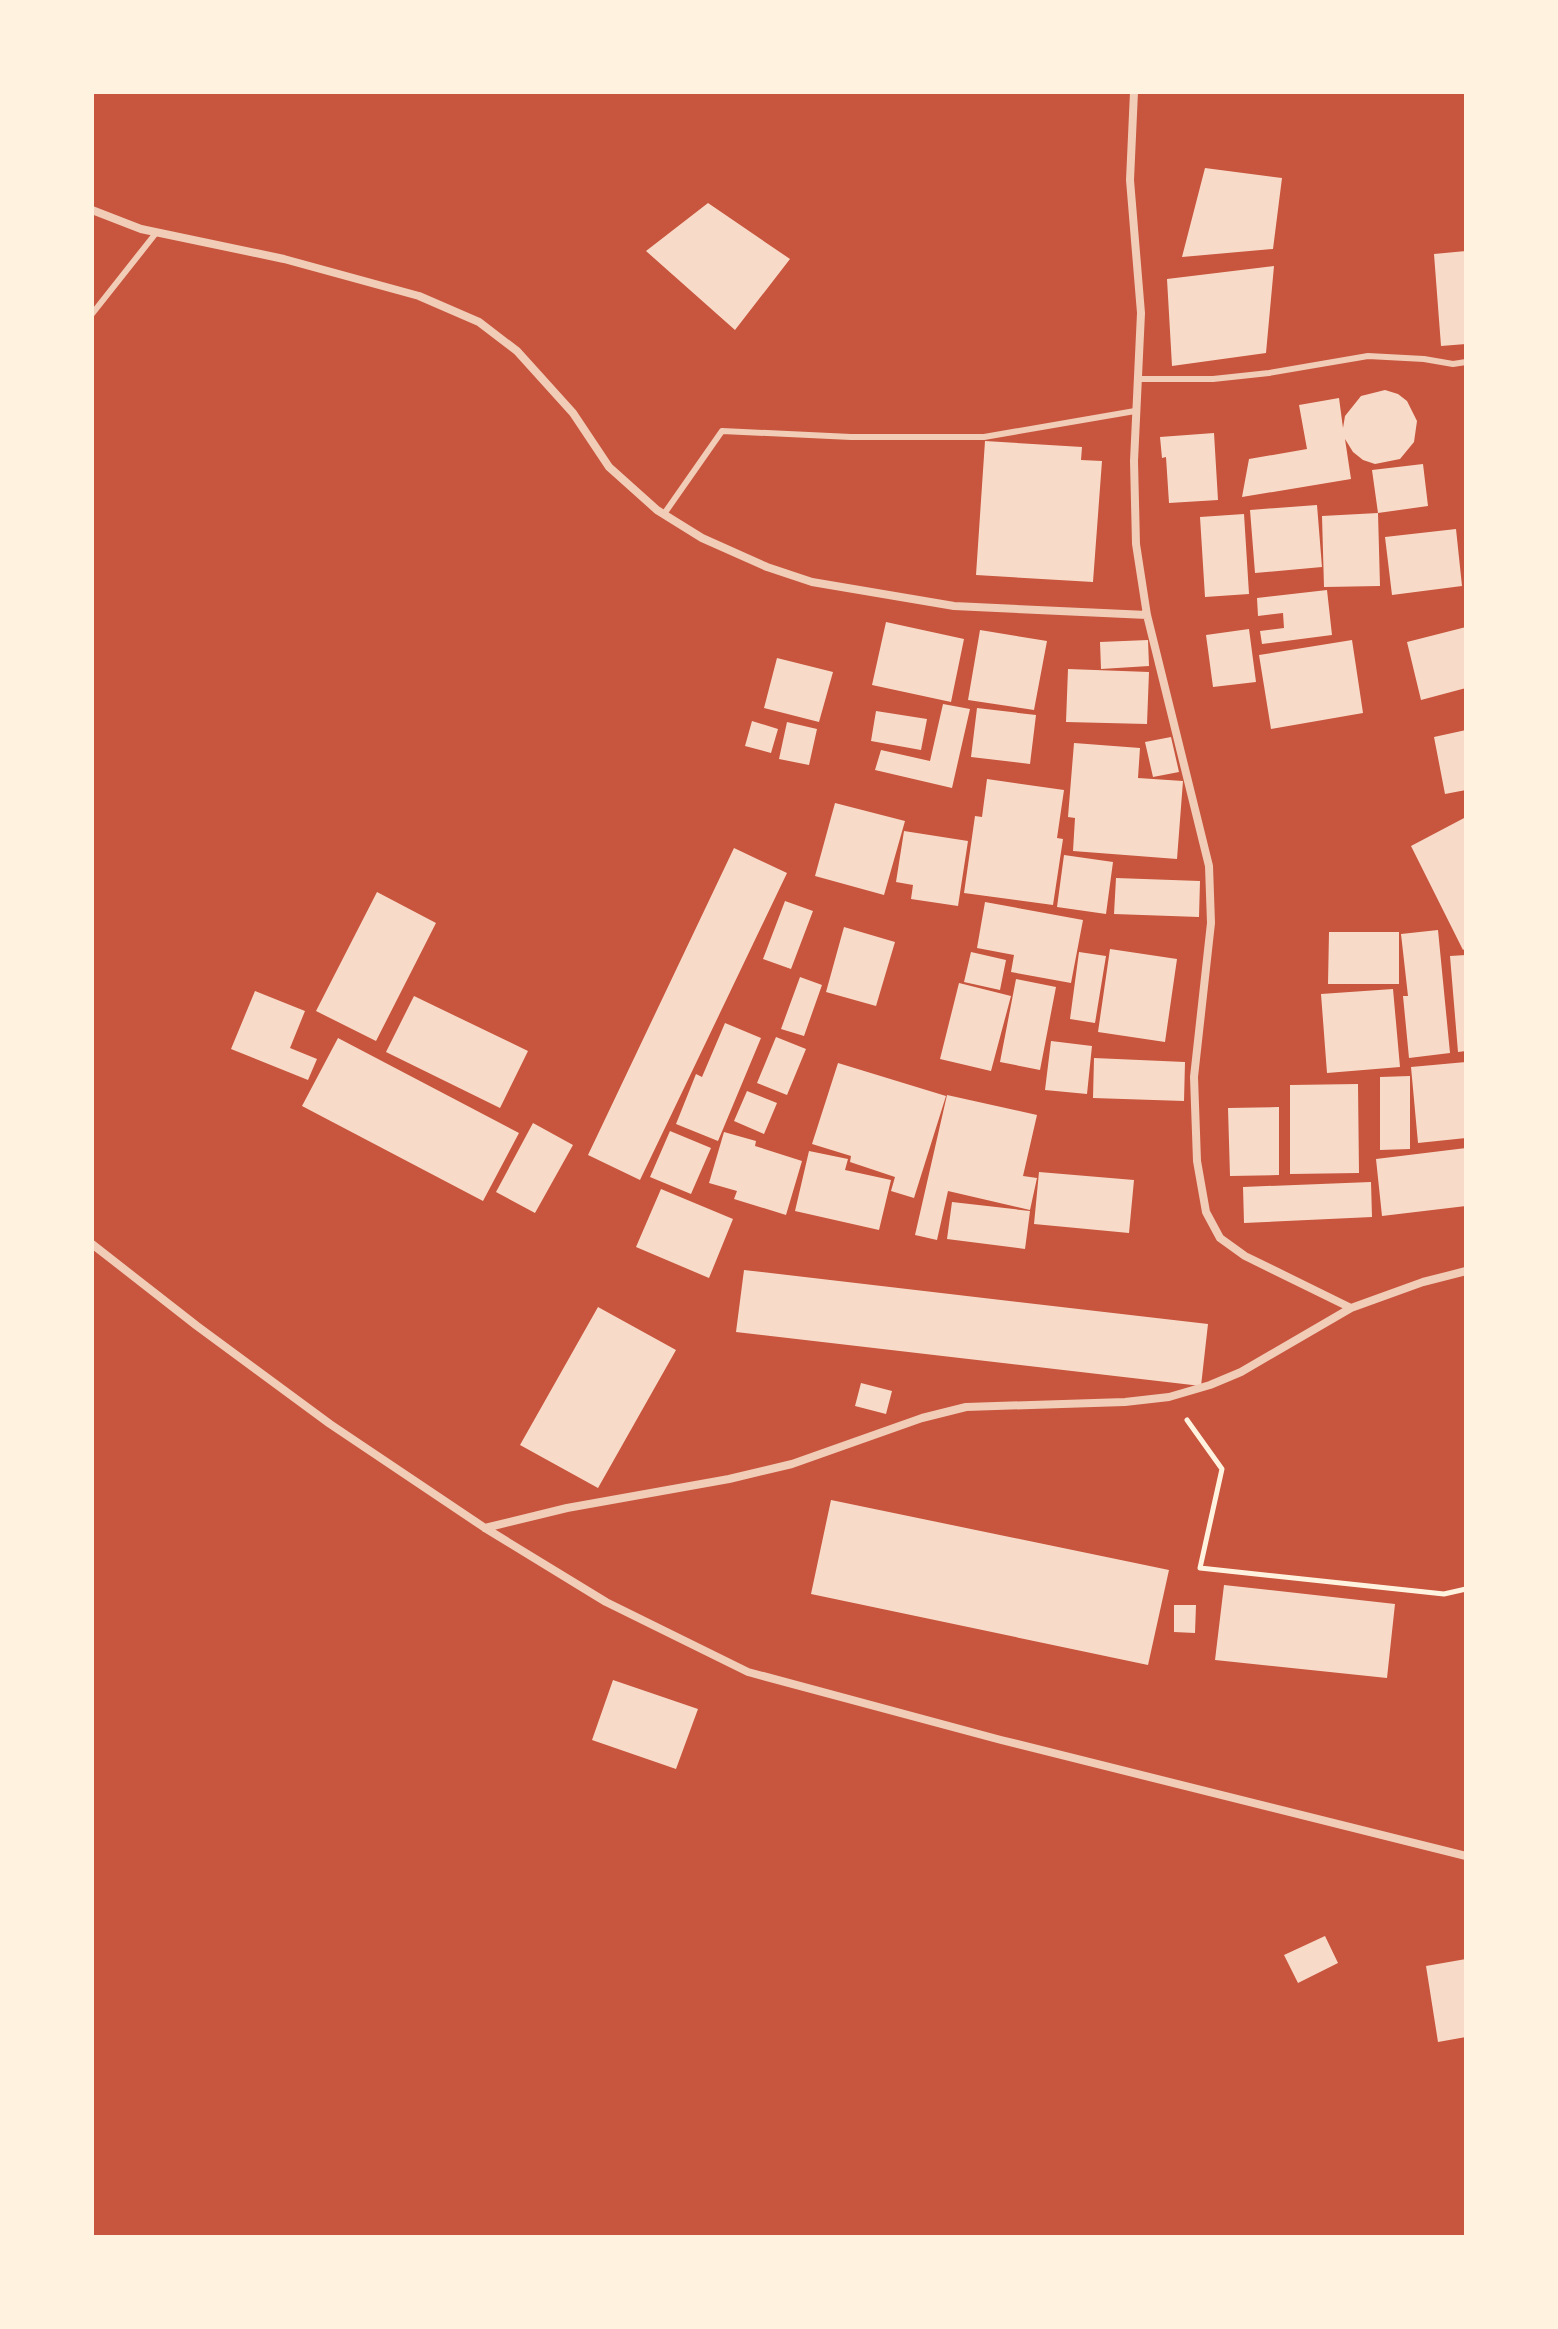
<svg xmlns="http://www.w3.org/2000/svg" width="1558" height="2329" font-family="Georgia,serif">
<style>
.building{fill:#f7dbc8}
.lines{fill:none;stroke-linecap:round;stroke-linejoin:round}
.path{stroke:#fff3e0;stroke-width:5}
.service{stroke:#f1ccb7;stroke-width:6}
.minor{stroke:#f1ccb7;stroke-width:8}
</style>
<rect width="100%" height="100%" fill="#c8553d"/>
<!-- building -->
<path class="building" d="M 1205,168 L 1282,178 L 1273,249 L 1182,257 Z
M 708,203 L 790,259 L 735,330 L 646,251 Z
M 1466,251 L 1466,344 L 1441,346 L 1434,254 Z
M 1274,266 L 1266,353 L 1172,366 L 1167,279 Z
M 1385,390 L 1398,394 L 1407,401 L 1417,421 L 1414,442 L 1400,459 L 1375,464 L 1363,460 L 1353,452 L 1345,439 L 1351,479 L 1242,497 L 1249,459 L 1307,449 L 1299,405 L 1339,398 L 1343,428 L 1345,416 L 1361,396 Z
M 1214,433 L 1218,500 L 1169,503 L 1166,457 L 1162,458 L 1160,437 Z
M 985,441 L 1082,447 L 1081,460 L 1102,461 L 1093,582 L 976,575 Z
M 1423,464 L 1428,506 L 1378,513 L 1372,470 Z
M 1317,505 L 1322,567 L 1255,573 L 1250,510 Z
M 1378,513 L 1380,586 L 1324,587 L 1322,516 Z
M 1244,514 L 1249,594 L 1205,597 L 1200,517 Z
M 1456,529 L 1462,586 L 1392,595 L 1385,537 Z
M 1327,590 L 1332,635 L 1262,644 L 1260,631 L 1284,628 L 1283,613 L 1258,616 L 1257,598 Z
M 886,622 L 964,639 L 951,702 L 872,685 Z
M 1466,627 L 1466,688 L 1421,700 L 1407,642 Z
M 1249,629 L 1256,682 L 1213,687 L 1206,635 Z
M 980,630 L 1047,641 L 1034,710 L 968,700 Z
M 1148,640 L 1149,666 L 1101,669 L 1100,642 Z
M 1352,640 L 1363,713 L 1271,729 L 1259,655 Z
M 777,658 L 833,672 L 819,722 L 764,708 Z
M 1068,669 L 1149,672 L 1147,724 L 1066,722 Z
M 943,704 L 970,709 L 952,788 L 875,770 L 881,750 L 930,761 Z
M 977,708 L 1036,715 L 1030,764 L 971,757 Z
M 876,711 L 927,719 L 921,750 L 871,741 Z
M 752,721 L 778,729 L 771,753 L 745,746 Z
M 787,722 L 817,729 L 809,765 L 779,759 Z
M 1466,730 L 1466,790 L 1445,794 L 1434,737 Z
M 1171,737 L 1179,772 L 1153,777 L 1145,742 Z
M 1074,743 L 1140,748 L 1138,778 L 1183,781 L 1177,859 L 1073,851 L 1075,818 L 1068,817 Z
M 987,779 L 1064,790 L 1057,838 L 1063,839 L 1053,905 L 964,893 L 975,816 L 982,817 Z
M 835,803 L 905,821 L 884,895 L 815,876 Z
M 1466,817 L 1466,948 L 1463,950 L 1411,846 Z
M 904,831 L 968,841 L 958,906 L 911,899 L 913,885 L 896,882 Z
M 734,848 L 787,873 L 640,1180 L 588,1155 Z
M 1064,855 L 1113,862 L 1106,914 L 1057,907 Z
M 1116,878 L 1200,881 L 1199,917 L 1114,914 Z
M 377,892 L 436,923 L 376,1041 L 316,1011 Z
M 785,901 L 813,911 L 791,969 L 763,959 Z
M 985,902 L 1083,920 L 1071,983 L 1011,972 L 1014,955 L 977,948 Z
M 844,927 L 895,942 L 876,1006 L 826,992 Z
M 1438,930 L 1450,1053 L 1409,1058 L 1403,996 L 1408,996 L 1401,934 Z
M 1329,932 L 1399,932 L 1399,984 L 1328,984 Z
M 1110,949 L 1177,959 L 1165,1042 L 1098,1032 Z
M 971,952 L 1006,960 L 1000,990 L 964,982 Z
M 1079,952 L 1106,956 L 1095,1023 L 1070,1019 Z
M 1466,955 L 1466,1051 L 1458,1052 L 1450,956 Z
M 800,977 L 822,985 L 804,1036 L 781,1029 Z
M 1016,979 L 1056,987 L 1040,1070 L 1000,1062 Z
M 959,983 L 1011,996 L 991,1071 L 940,1059 Z
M 1393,989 L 1400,1067 L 1327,1073 L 1321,994 Z
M 255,991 L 305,1011 L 290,1048 L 317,1059 L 308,1080 L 231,1049 Z
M 414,996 L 528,1051 L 500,1108 L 386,1052 Z
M 725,1023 L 761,1038 L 718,1141 L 676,1124 L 696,1074 L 702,1077 Z
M 776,1037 L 806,1049 L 787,1095 L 757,1083 Z
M 338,1038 L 519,1133 L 483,1201 L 302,1106 Z
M 1051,1041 L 1092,1046 L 1087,1094 L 1045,1090 Z
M 1094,1058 L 1185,1062 L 1184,1101 L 1093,1098 Z
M 1466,1062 L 1466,1138 L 1418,1143 L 1411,1067 Z
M 838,1063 L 946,1096 L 914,1198 L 891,1191 L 895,1177 L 850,1162 L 851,1156 L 812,1144 Z
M 1410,1076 L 1410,1149 L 1380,1150 L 1380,1077 Z
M 1358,1084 L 1359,1173 L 1290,1174 L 1290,1085 Z
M 747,1091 L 777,1103 L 764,1134 L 734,1121 Z
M 947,1095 L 1037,1115 L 1023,1176 L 1037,1178 L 1030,1210 L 948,1191 L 937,1240 L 915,1235 Z
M 1279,1107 L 1279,1175 L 1230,1176 L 1228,1108 Z
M 533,1123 L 573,1145 L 535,1213 L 496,1192 Z
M 670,1131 L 711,1148 L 691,1194 L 650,1177 Z
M 724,1132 L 756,1141 L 755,1146 L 802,1161 L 786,1215 L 734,1199 L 737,1191 L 709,1183 Z
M 1466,1148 L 1466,1206 L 1382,1216 L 1376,1159 Z
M 809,1151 L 848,1159 L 845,1170 L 891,1180 L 879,1230 L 795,1211 Z
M 1039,1172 L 1134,1180 L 1129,1233 L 1034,1224 Z
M 1371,1182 L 1372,1217 L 1244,1223 L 1243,1187 Z
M 661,1189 L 733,1219 L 709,1278 L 636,1247 Z
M 952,1202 L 1030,1211 L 1025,1249 L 947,1239 Z
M 744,1270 L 1208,1324 L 1201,1386 L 736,1332 Z
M 598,1307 L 676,1350 L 598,1488 L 520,1445 Z
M 861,1383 L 892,1391 L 886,1414 L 855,1406 Z
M 831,1500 L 1169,1570 L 1148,1665 L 811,1594 Z
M 1224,1585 L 1395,1604 L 1387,1678 L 1215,1660 Z
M 1174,1605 L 1196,1605 L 1195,1633 L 1174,1632 Z
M 613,1680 L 698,1709 L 676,1769 L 592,1740 Z
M 1325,1936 L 1338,1963 L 1298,1983 L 1284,1955 Z
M 1466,1959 L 1466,2037 L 1438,2042 L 1426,1966 Z"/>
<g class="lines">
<!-- path -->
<path class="path" d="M 1187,1420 L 1222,1469 L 1200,1568 L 1444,1594 L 1466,1589"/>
<!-- service -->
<path class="service" d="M 92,314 L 156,233
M 1137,379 L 1213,379 L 1269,373 L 1368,356 L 1424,359 L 1453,364 L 1466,362
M 664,514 L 722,431 L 851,437 L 984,437 L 1135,411"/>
<!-- minor -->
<path class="minor" d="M 1134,92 L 1130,180 L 1141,313 L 1134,461 L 1136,544 L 1147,615 L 1209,866 L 1211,923 L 1194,1077 L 1197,1161 L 1206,1212 L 1220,1238 L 1245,1256 L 1351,1308
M 92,210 L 141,229 L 284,259 L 419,296 L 479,322 L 517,351 L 573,413 L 609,467 L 657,510 L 702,538 L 767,567 L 812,582 L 954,606 L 1147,615
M 92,1244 L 197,1326 L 330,1424 L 485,1528 L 606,1602 L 748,1672 L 1001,1740 L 1466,1856
M 485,1528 L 567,1508 L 729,1479 L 792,1464 L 922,1418 L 966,1407 L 1125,1402 L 1169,1397 L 1210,1385 L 1241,1372 L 1351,1308 L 1423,1282 L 1466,1271"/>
</g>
<!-- border -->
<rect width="1558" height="2329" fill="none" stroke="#fff3e0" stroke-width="188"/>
</svg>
